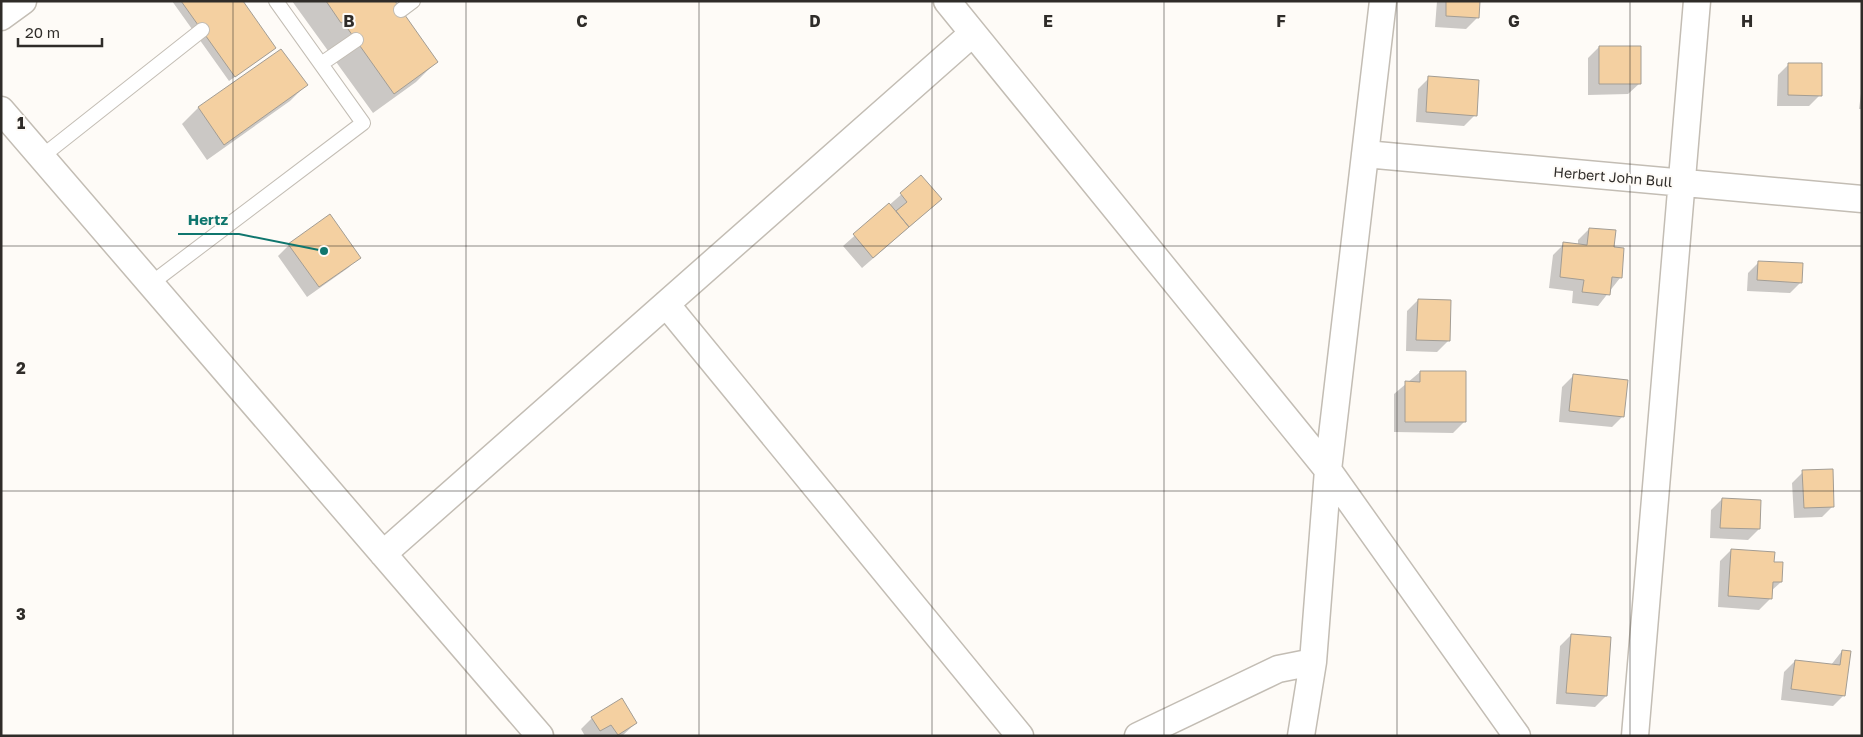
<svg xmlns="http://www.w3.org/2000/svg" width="1863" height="737" font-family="'Golos Text',sans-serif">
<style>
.shadow{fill:#0003}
.building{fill:#f4d0a1;stroke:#a39d94}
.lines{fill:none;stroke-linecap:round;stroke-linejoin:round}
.lane-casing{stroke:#c3bdb4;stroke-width:16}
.street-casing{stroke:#c3bdb4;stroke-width:29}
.lane{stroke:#fff;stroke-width:14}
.street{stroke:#fff;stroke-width:26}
.grid{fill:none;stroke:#2f2c29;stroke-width:1;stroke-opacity:0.55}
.labels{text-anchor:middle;stroke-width:4;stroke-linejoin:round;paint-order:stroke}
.street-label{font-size:14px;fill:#2f2c29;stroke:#fefbf7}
.grid-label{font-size:16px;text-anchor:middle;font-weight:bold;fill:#2f2c29;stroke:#fefbf7;stroke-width:4;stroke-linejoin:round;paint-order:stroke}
.leader{fill:none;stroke:#0f766e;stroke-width:2}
.callout-dot{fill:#0f766e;stroke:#fefbf7;stroke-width:2}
.callout-label{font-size:15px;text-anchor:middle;font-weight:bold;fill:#0f766e;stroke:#fefbf7;stroke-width:4;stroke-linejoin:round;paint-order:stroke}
</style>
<rect width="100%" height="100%" fill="#fefbf7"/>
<!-- shadow -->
<path class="shadow" d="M 172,1 L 241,1 L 269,53 L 229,81 Z
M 292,1 L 393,1 L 436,62 L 416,82 L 373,113 Z
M 1437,1 L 1478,1 L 1477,18 L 1466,29 L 1435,27 Z
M 1599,47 L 1640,83 L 1628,94 L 1588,95 L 1588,58 Z
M 281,50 L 306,85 L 290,101 L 207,160 L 182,124 L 198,108 Z
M 1789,64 L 1820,95 L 1809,106 L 1777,106 L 1778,75 Z
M 1429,78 L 1475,115 L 1464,126 L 1416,122 L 1418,89 Z
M 1862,86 L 1862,109 L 1859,109 Z
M 921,177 L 929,210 L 862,268 L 843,246 Z
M 330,216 L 359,257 L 348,268 L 307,297 L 278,256 L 289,245 Z
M 1589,229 L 1613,248 L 1620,278 L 1598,306 L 1572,303 L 1573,291 L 1549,288 L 1553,255 L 1564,244 L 1578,245 L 1578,240 Z
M 1759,262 L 1801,282 L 1790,293 L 1747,291 L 1748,273 Z
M 1418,300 L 1448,341 L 1437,352 L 1406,351 L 1407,311 Z
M 1420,372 L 1464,422 L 1453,433 L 1394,432 L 1394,394 Z
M 1573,376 L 1623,416 L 1612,427 L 1559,422 L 1562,387 Z
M 1803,472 L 1833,506 L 1822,517 L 1794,518 L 1792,483 Z
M 1722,499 L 1759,529 L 1748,540 L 1710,538 L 1711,510 Z
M 1731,550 L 1773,563 L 1781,582 L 1771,591 L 1770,599 L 1759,610 L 1718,607 L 1720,561 Z
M 1571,635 L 1606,696 L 1595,707 L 1556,704 L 1560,646 Z
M 1842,651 L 1844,695 L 1833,706 L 1781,700 L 1784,672 L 1795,661 L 1831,665 Z
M 592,718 L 636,723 L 622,736 L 585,736 L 581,729 Z"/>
<!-- building -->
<path class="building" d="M 181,1 L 243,1 L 276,48 L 235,77 Z
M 326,1 L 395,1 L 438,62 L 394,94 L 343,22 L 341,23 Z
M 1446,1 L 1480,1 L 1479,18 L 1446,16 Z
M 1599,46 L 1641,46 L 1641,84 L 1599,84 Z
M 281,49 L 308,85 L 224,145 L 198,107 Z
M 1788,63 L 1822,63 L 1822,96 L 1788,95 Z
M 1428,76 L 1479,80 L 1477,116 L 1426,112 Z
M 921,175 L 942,199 L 909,227 L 896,211 L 907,202 L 900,193 Z
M 889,203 L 909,227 L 873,258 L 853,234 Z
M 330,214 L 361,258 L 319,287 L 288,244 Z
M 1589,228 L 1616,230 L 1614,247 L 1624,248 L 1622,278 L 1612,277 L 1610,295 L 1582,292 L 1584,280 L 1560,277 L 1563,242 L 1587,245 Z
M 1758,261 L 1803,263 L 1802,283 L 1757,280 Z
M 1418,299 L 1451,300 L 1450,341 L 1416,340 Z
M 1420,371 L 1466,371 L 1466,422 L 1405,422 L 1405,381 L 1420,382 Z
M 1573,374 L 1628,380 L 1624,417 L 1569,411 Z
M 1833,469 L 1834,507 L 1804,508 L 1802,470 Z
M 1722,498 L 1761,500 L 1760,529 L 1720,528 Z
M 1731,549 L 1775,552 L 1774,562 L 1783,562 L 1782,582 L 1773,582 L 1772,599 L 1728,596 Z
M 1571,634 L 1611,637 L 1607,696 L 1566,693 Z
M 1842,650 L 1851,651 L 1845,696 L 1791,689 L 1795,660 L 1840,665 Z
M 622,698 L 637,723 L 618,735 L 611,725 L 600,731 L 591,717 Z"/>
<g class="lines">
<!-- lane casing -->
<g class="lane-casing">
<path id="lane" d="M 401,10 L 413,1
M 321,64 L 356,40
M 40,158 L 202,30
M 149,285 L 363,123 L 276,1"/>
</g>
<!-- street casing -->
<g class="street-casing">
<path id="street" d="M 947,1 L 1328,470 L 1517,736
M 1,17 L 23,1
M 1,110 L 540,736
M 1365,154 L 1862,199
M 666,304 L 1020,736
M 383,554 L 973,33
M 1138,736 L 1278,669 L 1313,662
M 1301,736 L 1313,662 L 1328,470 L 1383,1
M 1635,736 L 1697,1"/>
</g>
<!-- lane -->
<use href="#lane" class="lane"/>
<!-- street -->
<use href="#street" class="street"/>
</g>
<!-- grid -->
<path class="grid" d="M 233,1 L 233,736M 466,1 L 466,736M 699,1 L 699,736M 932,1 L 932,736M 1164,1 L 1164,736M 1397,1 L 1397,736M 1630,1 L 1630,736M 1,246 L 1862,246M 1,491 L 1862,491"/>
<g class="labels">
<!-- street labels -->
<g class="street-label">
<text transform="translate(1613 177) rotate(5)" y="5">Herbert John Bull</text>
</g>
</g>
<g class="grid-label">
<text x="349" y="27">B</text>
<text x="582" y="27">C</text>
<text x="815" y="27">D</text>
<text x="1048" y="27">E</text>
<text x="1281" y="27">F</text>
<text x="1514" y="27">G</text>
<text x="1747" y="27">H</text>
<text x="21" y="129">1</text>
<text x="21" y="374">2</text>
<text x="21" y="620">3</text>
</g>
<!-- callouts -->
<path class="leader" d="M324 251L239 234H178"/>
<circle class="callout-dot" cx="324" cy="251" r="5"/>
<g class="callout-label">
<text x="208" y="225">Hertz</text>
</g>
<!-- border -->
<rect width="1863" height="737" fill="none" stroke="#2f2c29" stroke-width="5"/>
<!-- scale -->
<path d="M18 38v8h84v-8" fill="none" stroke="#2f2c29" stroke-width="2.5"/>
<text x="25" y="38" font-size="15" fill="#2f2c29" stroke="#fefbf7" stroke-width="4" paint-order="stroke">20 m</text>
</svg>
